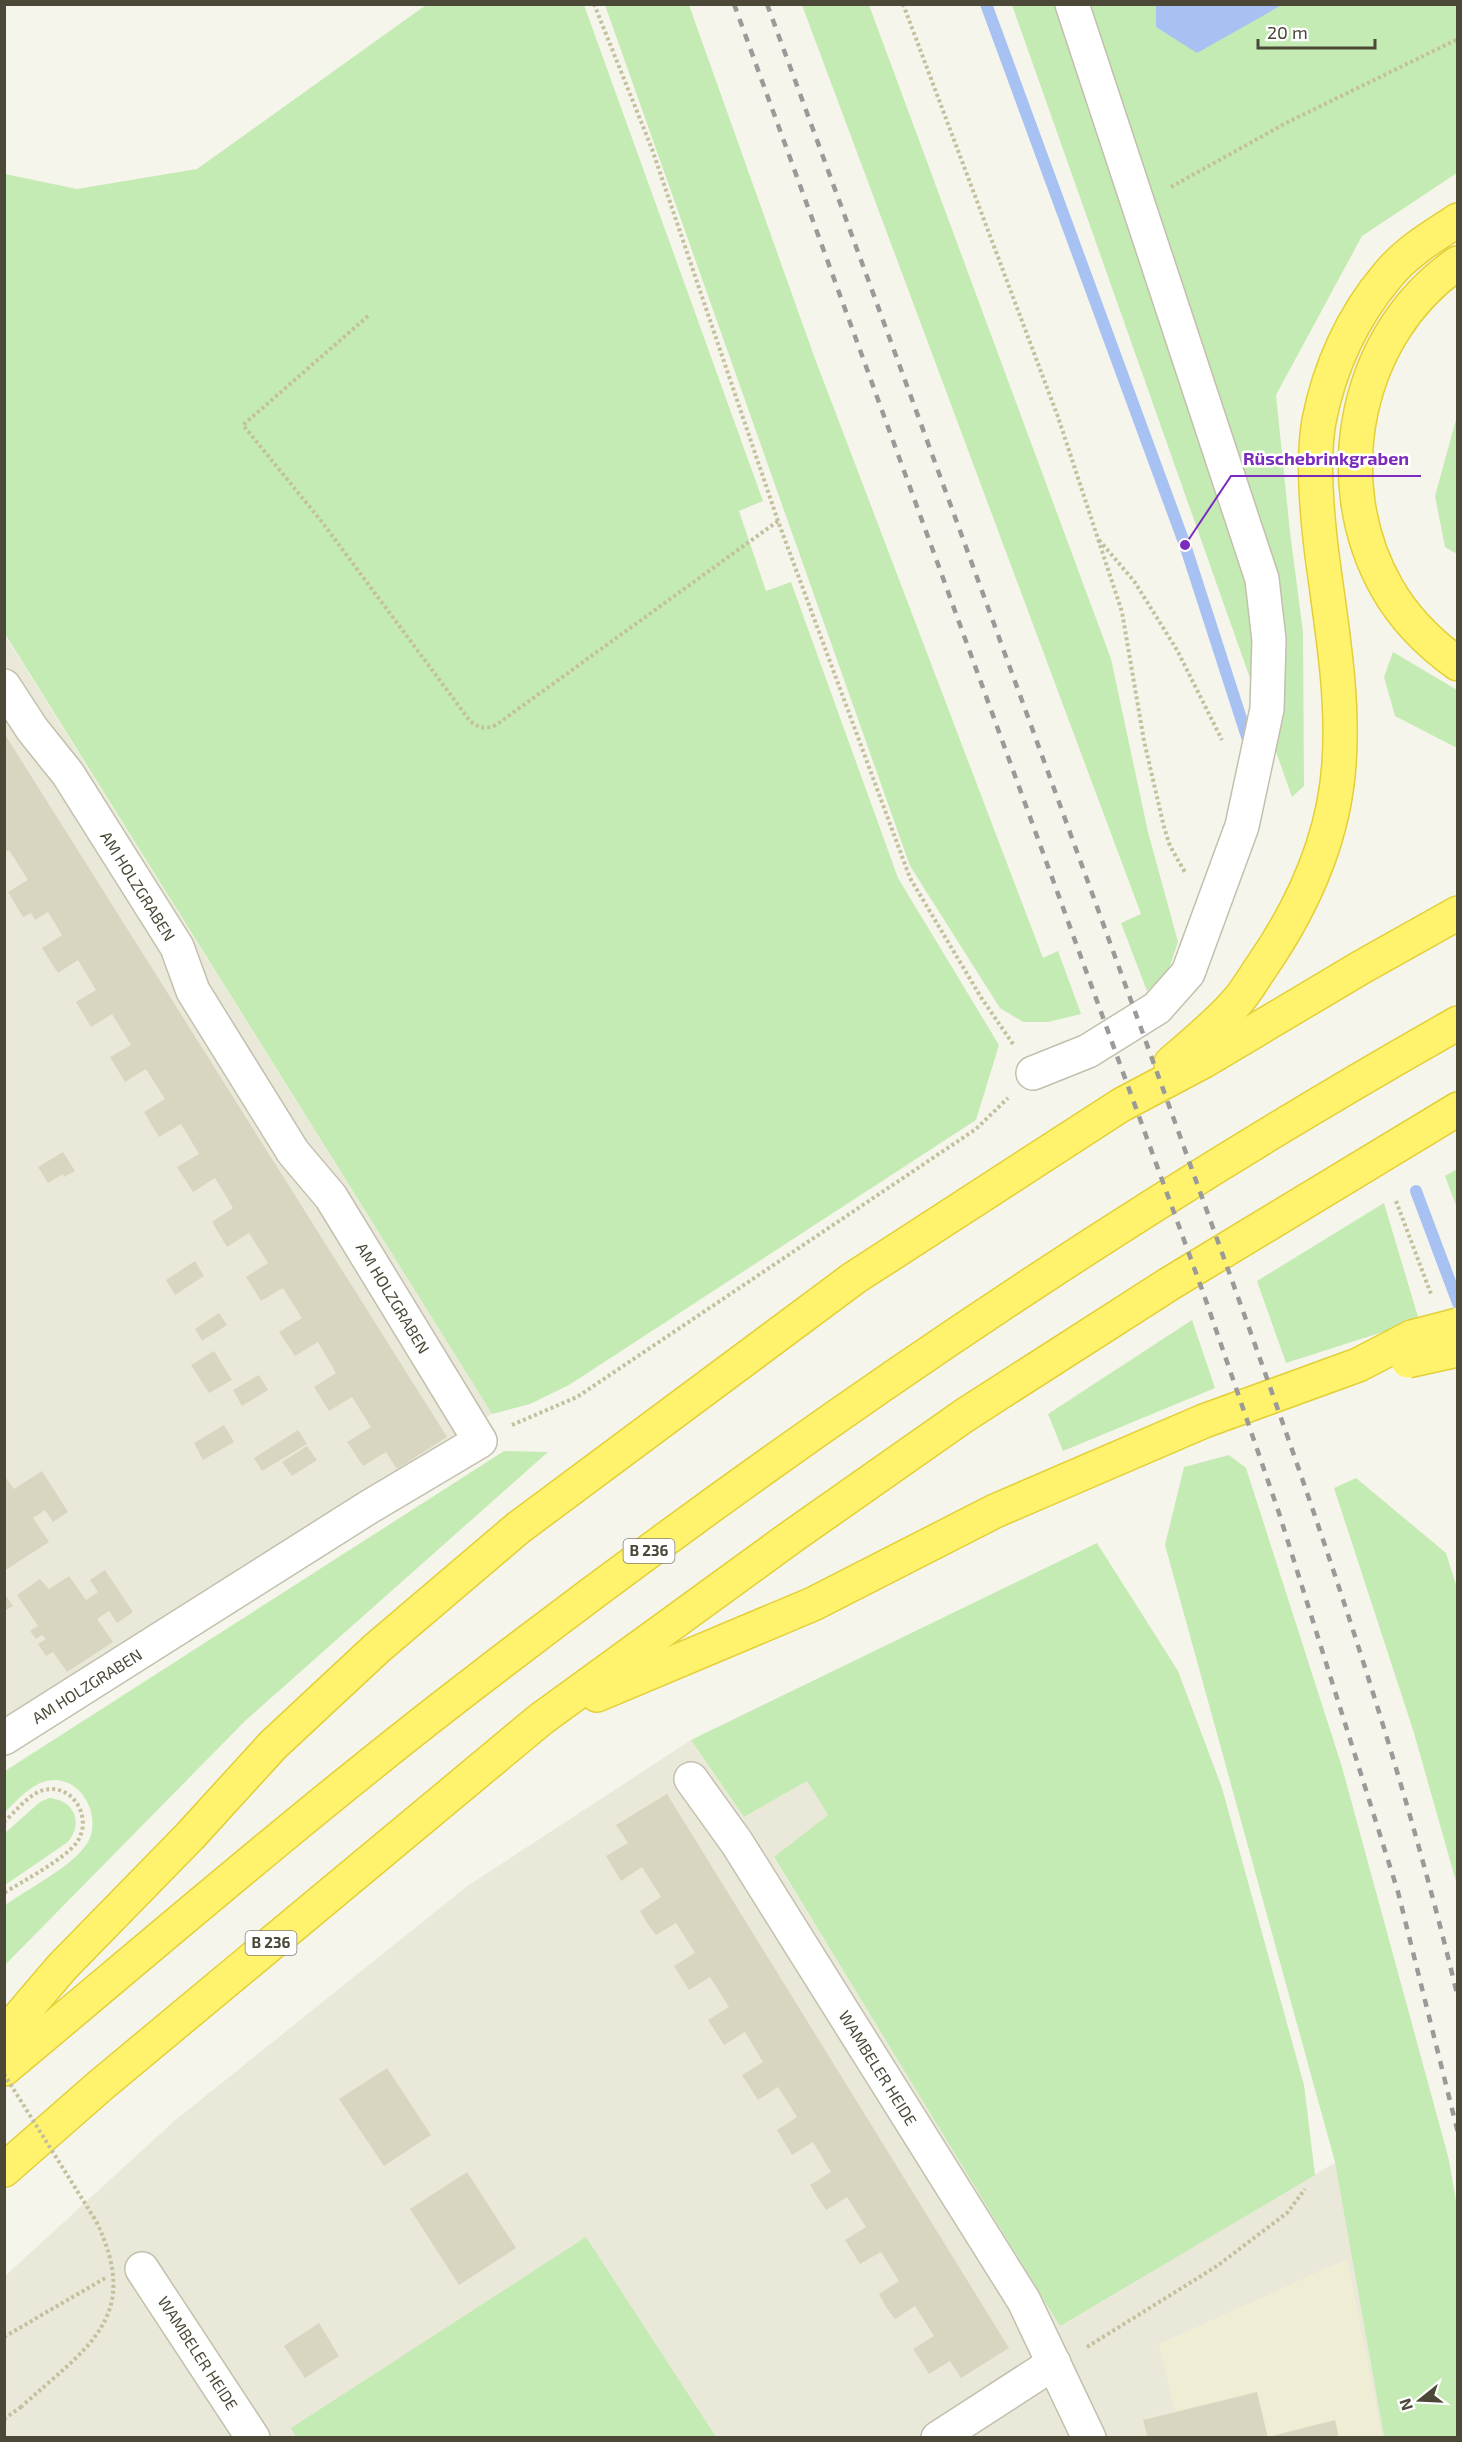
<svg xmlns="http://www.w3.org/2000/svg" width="1462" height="2442" font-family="'Exo 2',sans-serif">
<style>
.residential{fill:#eae9d9}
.education{fill:#efeed5}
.green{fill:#c4ebb3}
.water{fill:#a7c1f3}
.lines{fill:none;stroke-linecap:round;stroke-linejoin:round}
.stream{stroke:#a7c1f3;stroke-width:12}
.building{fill:#d8d5c0}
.minor-casing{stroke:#c2c0ad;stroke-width:36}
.highway-casing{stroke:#e3cf38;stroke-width:36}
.path{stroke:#c4c09e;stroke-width:4;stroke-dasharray:3 3;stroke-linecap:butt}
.minor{stroke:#fff;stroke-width:33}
.highway{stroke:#fff36d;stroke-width:33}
.rail{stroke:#9a9a9a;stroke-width:4.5;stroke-dasharray:8 8;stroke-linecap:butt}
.highway-bridge-casing{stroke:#e3cf38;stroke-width:36;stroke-linecap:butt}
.path-bridge{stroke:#c4c09e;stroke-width:4;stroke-dasharray:3 3;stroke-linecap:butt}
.highway-bridge{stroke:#fff36d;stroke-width:33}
.labels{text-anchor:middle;stroke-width:5;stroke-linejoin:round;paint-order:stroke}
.shield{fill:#fff;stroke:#817f74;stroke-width:1.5}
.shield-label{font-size:15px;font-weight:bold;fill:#4b4838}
.street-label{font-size:16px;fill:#4b4838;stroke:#fff}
.leader{fill:none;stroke:#7b2cbf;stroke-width:2}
.callout-dot{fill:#7b2cbf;stroke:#fff;stroke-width:2}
.callout-label{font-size:18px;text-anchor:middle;font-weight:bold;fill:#7b2cbf;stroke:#fff;stroke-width:5;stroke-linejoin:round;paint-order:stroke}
</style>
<rect width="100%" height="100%" fill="#f6f5eb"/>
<!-- residential -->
<path class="residential" d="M 4,634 L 492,1414 L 5,1721 L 4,1721 Z
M 691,1740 L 744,1817 L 807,1781 L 828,1815 L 774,1858 L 1060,2325 L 1336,2162 L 1384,2437 L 5,2438 L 5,2276 L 173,2122 L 466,1887 Z"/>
<!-- education -->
<path class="education" d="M 1347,2259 L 1382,2437 L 1148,2437 L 1143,2420 L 1175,2411 L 1159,2344 Z"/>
<!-- green -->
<path class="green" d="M 426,5 L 584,5 L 763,501 L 739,511 L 766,591 L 791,582 L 898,878 L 999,1045 L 976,1120 L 569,1385 L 530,1404 L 492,1414 L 5,634 L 5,174 L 77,189 L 197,169 Z
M 605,5 L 689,5 L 814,356 L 1043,958 L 1058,951 L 1081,1014 L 1048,1022 L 1023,1022 L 1000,1008 L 910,866 Z
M 802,5 L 869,5 L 1111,659 L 1148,832 L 1178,942 L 1168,972 L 1147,991 L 1121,923 L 1141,914 Z
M 1012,5 L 1156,5 L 1156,27 L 1197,52 L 1282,5 L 1457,5 L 1457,173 L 1362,236 L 1276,395 L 1290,532 L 1303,632 L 1304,786 L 1292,797 Z
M 1457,416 L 1458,554 L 1457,554 L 1445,547 L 1435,496 Z
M 1393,652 L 1457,690 L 1457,748 L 1395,716 L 1384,677 Z
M 1457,1169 L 1457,1208 L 1445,1176 Z
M 1384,1203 L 1418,1317 L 1417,1321 L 1286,1363 L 1257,1281 Z
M 1192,1320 L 1215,1388 L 1063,1451 L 1048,1414 Z
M 504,1451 L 548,1452 L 246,1720 L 5,1965 L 5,1905 C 28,1889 71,1867 86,1845 C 103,1821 85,1780 54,1780 C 34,1780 18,1800 5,1812 L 5,1771 Z
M 1229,1455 L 1246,1468 L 1342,1767 L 1449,2160 L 1458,2213 L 1457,2437 L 1384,2437 L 1335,2162 L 1165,1545 L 1184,1467 Z
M 1356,1478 L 1446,1553 L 1457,1588 L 1457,1885 L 1414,1733 L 1334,1488 Z
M 1097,1543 L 1178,1671 L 1222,1788 L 1304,2085 L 1315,2175 L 1060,2326 L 774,1857 L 828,1815 L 807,1781 L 744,1817 L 691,1740 Z
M 49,1798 C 74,1800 84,1822 68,1842 L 5,1885 L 5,1833 L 40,1802 Z
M 586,2237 L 716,2437 L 296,2437 L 291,2428 Z"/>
<!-- water -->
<path class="water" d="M 1156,5 L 1156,4 L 1282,5 L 1197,53 L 1156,27 Z"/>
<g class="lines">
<!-- stream -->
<path class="stream" d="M 986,4 L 1185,545 L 1247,737
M 1416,1191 L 1458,1303"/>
</g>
<!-- building -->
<path class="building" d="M 4,733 L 447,1437 L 397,1469 L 386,1452 L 363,1466 L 347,1442 L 371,1427 L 352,1397 L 329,1411 L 314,1387 L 336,1373 L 318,1342 L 295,1356 L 279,1332 L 302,1318 L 283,1288 L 261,1301 L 246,1277 L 268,1263 L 249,1233 L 227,1247 L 212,1222 L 233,1208 L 215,1178 L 193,1192 L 177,1167 L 199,1154 L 181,1124 L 159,1137 L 144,1112 L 165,1099 L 146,1069 L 125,1082 L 110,1057 L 131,1045 L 112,1014 L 91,1027 L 76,1002 L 96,990 L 78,960 L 58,973 L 42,948 L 62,935 L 48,912 L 35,920 L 31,913 L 23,917 L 8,892 L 28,880 L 9,850 L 4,853 Z
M 63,1152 L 75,1171 L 64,1177 L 63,1174 L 48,1183 L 38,1167 Z
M 195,1261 L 204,1276 L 175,1295 L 166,1280 Z
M 219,1313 L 227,1325 L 202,1341 L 195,1329 Z
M 214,1351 L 232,1380 L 209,1393 L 191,1365 Z
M 259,1375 L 268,1390 L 242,1406 L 233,1390 Z
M 224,1425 L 234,1442 L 203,1460 L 194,1443 Z
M 298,1430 L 307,1444 L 262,1471 L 254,1458 Z
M 307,1446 L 317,1460 L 292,1476 L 282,1462 Z
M 42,1471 L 68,1512 L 53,1522 L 45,1510 L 33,1518 L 49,1542 L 4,1571 L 4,1475 L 14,1489 Z
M 105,1570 L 133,1612 L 117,1623 L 109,1611 L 97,1619 L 113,1642 L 67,1672 L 53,1652 L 46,1656 L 38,1644 L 46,1639 L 42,1635 L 36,1639 L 30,1631 L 38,1626 L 17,1595 L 40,1579 L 49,1589 L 69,1576 L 86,1600 L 98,1592 L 90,1580 Z
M 4,1593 L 13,1606 L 4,1611 Z
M 667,1794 L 1009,2348 L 961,2378 L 950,2361 L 929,2374 L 921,2361 L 913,2349 L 934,2336 L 915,2306 L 895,2319 L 886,2307 L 879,2294 L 899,2281 L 881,2252 L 860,2264 L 845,2240 L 866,2227 L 847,2197 L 826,2210 L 818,2198 L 810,2185 L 831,2172 L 813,2142 L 792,2155 L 777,2130 L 797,2117 L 778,2087 L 758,2100 L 742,2075 L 763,2062 L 745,2032 L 724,2045 L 708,2020 L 729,2007 L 710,1977 L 689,1990 L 674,1966 L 695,1953 L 676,1923 L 656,1935 L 647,1923 L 640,1911 L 661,1897 L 642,1867 L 621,1881 L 606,1856 L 628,1843 L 616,1825 Z
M 387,2068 L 431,2135 L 384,2166 L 339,2099 Z
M 467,2172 L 516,2248 L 459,2285 L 410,2209 Z
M 319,2323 L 339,2356 L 305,2378 L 284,2346 Z
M 1257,2392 L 1268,2438 L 1148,2438 L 1143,2420 Z
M 1335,2420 L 1339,2438 L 1268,2438 L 1268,2437 Z"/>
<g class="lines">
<!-- minor casing -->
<g class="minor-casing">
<path id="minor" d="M 4,686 L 32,729 L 68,774 L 177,947 L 193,991 L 293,1152 L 331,1197 L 480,1441 L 369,1507 L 4,1738
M 1033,1073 L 1088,1051 L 1157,1008 L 1188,973 L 1242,826 L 1267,709 L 1269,640 L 1262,579 L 1072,4
M 691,1779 L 737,1843 L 1024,2301 L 1089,2438
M 142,2269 L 253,2438
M 938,2438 L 1054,2363"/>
</g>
<!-- highway casing -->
<g class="highway-casing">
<path id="highway" d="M 1458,263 C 1355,333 1326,481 1387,588 C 1404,618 1430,644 1458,664
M 1171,1063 C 1193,1044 1215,1026 1234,1005 C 1245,994 1253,979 1262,966 C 1304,905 1334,838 1339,764 C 1344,694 1331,624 1322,555 C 1317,515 1312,460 1319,421 C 1329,369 1352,317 1387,276 C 1405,253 1433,236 1458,220
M 597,1695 L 813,1604 L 995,1511 L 1204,1421 L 1358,1365 L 1412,1337
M 4,2035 L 62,1967 L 190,1836 L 273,1745 L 377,1648 L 518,1528 L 854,1278 L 1121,1105 L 1204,1061 L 1360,968 L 1458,913
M 4,2069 C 161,1938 316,1804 478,1680 C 790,1440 1115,1217 1458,1023
M 4,2170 L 101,2085 L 541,1719 L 794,1535 L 965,1415 L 1169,1284 L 1458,1109"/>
</g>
<!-- path -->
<path class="path" d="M 594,4 L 652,149 L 778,521 L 910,878 L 982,999 L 1013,1044
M 903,4 L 1058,417 L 1122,612 L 1144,741 L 1164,827 L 1170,846 L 1186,874
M 1171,187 L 1286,123 L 1458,39
M 368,316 L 243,425 L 322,522 L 470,721 C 479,728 485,730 496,725 L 778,521
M 1099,540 L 1134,581 L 1177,650 L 1222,740
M 1396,1201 L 1431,1294
M 512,1425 L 577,1397 L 976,1129 L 1008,1098
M 4,1822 C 15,1812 30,1793 44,1790 C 74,1783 93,1819 77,1842 C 65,1859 23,1881 4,1893
M 4,2337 L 107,2277
M 1087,2347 L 1217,2266 L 1287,2213 L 1305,2189
M 4,2419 L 21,2407"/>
<!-- minor -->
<use href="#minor" class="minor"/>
<!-- highway -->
<use href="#highway" class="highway"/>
<!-- rail -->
<path class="rail" d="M 734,4 L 1204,1295 L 1278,1510 L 1398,1892 L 1458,2133
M 767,4 C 901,369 1035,735 1167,1100 C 1273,1396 1385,1692 1458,1998"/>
<!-- highway-bridge casing -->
<g class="highway-bridge-casing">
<path id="highway-bridge" d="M 1412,1337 L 1458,1325
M 1408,1361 L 1458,1350"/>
</g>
<!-- path-bridge -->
<path class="path-bridge" d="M 4,2074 L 96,2221 C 143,2318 87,2347 21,2407"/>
<!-- highway-bridge -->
<use href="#highway-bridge" class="highway-bridge"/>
</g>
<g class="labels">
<!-- shield labels -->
<g class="shield">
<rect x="623.5" y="1539" width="51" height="24" rx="4.5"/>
<rect x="245.5" y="1931" width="51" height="24" rx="4.5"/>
</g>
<g class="shield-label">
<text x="649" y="1556">B 236</text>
<text x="271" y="1948">B 236</text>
</g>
<!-- street labels -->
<g class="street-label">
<text transform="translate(138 886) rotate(58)" y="6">AM HOLZGRABEN</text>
<text transform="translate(393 1298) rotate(59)" y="6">AM HOLZGRABEN</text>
<text transform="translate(87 1686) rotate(-32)" y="6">AM HOLZGRABEN</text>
<text transform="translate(878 2068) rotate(58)" y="6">WAMBELER HEIDE</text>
<text transform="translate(198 2353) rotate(57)" y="6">WAMBELER HEIDE</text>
</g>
</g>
<!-- callouts -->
<path class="leader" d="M1185 545L1231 476H1421"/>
<circle class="callout-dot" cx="1185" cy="545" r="6"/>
<g class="callout-label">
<text x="1326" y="465">Rüschebrinkgraben</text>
</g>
<!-- border -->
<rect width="1462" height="2442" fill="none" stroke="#4b4838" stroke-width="12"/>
<!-- north arrow -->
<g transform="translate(1420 2400) rotate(252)" stroke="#ffffff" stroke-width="4.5" paint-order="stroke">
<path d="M0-4.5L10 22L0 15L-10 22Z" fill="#4b4838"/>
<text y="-9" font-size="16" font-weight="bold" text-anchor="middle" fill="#4b4838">N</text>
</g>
<!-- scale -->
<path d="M1258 39v9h117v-9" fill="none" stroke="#4b4838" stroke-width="3"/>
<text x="1267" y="39" font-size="18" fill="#4b4838" stroke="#ffffff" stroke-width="4.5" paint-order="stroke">20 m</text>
</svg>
